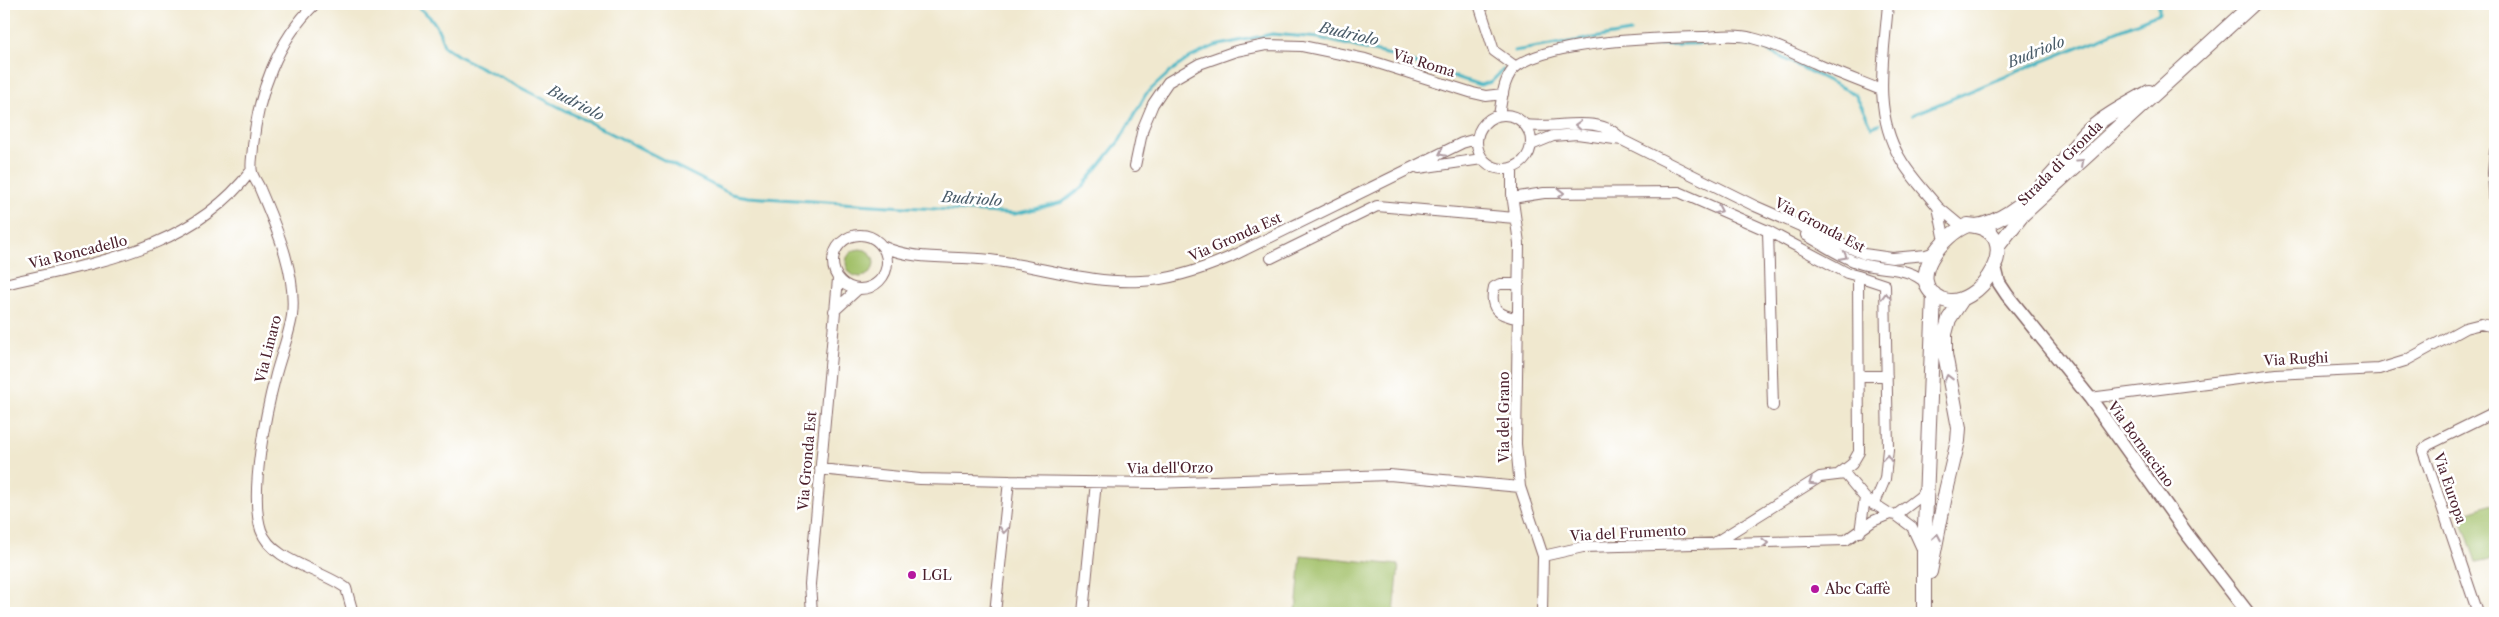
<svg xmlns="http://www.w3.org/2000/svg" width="2499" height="617" font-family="'Libre Caslon Text',serif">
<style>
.green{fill:#a1c068;stroke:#76704a}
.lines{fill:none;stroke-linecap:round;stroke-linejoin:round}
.stream{stroke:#47b5c3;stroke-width:3}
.minor-casing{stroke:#846564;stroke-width:12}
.tertiary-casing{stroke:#846564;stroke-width:15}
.secondary-casing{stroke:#846564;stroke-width:16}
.minor{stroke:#fff;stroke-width:10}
.tertiary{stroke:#fff;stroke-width:12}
.secondary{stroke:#fff;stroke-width:14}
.oneway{stroke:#ae9aa0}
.poi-dot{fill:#b5179e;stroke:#fff;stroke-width:2}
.labels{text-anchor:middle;stroke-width:5;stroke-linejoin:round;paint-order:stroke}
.street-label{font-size:14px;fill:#4a1f2b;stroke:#fff}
.poi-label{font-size:14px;fill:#4a1f2b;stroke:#fff;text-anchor:start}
.water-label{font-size:15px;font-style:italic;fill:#495b68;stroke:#fff}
</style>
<rect width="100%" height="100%" fill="#fff"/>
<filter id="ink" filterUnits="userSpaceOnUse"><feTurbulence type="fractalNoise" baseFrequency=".02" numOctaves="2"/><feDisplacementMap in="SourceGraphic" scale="10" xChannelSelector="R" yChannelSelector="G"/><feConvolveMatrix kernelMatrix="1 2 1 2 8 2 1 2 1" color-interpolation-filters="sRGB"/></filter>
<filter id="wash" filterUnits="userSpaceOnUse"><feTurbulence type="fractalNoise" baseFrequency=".0096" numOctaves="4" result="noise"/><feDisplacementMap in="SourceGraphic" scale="20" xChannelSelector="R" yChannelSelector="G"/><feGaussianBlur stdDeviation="1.12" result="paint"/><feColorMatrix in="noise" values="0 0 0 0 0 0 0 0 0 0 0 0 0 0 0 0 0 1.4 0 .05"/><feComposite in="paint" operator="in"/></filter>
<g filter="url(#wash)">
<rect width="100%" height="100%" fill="#f0e8cf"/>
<!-- green -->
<path class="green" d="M846 263a14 14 0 1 1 28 0a14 14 0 1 1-28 0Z
M 2495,503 L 2495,558 L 2476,562 L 2460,515 Z
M 1301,555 L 1399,565 L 1394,613 L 1296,613 Z"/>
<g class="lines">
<!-- stream -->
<path class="stream" d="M 414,4 C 432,17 438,24 444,46 L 460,57 L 731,194 L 748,197 L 1015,214 L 1063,202 L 1082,187 L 1120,140 L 1146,94 L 1171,71 L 1191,57 L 1215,46 L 1272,34 L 1319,38 L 1390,55 L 1480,85 L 1491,82 L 1503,70
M 1639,45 L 1737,43 L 1760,47 L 1855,94 L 1872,127 L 1879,124
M 1514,51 L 1630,32
M 1912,115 L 2151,17 L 2159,13 L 2159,4"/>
</g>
</g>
<g filter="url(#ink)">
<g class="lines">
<!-- minor casing -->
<g class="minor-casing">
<path id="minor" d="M 315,4 C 277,41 258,94 253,146 C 253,153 250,165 252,172 C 253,178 258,183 260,189 C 276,227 297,273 292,316 C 289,335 281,355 276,374 C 266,412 249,494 261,530 C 271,561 320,569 346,588 L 353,613
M 1479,4 L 1494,51 L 1516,67
M 1888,4 C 1884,56 1872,111 1900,158 C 1910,176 1925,191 1938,207
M1477 142a27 27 0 1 1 54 0a27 27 0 1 1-54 0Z
M 1499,115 C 1502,100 1503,76 1517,66 C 1554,40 1660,38 1706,37 C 1721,36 1737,34 1752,38 C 1774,43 1794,54 1815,63 C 1837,73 1859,81 1881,90
M 1525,125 C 1555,130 1600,112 1622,140
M 1531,145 L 1553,136 L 1577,134 L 1622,140 L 1755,206 L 1864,254 L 1892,258 L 1926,255 L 1935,252
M 2495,151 L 2493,173 L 2495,209
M 1135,166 L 1143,128 L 1153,104 L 1168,82 L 1199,64 L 1236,51 L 1266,45 L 1302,46 L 1365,59 L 1473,93 L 1486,96 L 1503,94
M 1419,168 L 1482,159
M 1512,168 L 1512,194 L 1519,243 L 1516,444 L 1520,487 L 1543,556 L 1542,613
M 1512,198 L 1544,193 L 1679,192 L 1768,231 L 1773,406
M 1768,231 L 1847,273 L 1858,276 L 1859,452 L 1852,464 L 1839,474
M833 262a27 27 0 1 1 54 0a27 27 0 1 1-54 0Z
M 1806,235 C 1824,245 1842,258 1862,264 C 1886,271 1907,265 1927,284
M 1945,241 L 1938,207 L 1962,227
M 882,246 C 916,262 953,255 990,260 C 1041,266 1089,284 1141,281 C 1171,280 1200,270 1228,258 L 1462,143 L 1476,139
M 1271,258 L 1377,206 L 1515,218
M 1858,276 L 1885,285 L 1888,449 L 1885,479 L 1874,505
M 4,284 C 94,263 191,250 251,171
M 834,311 L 857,290
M 1518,318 C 1498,316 1489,308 1494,287 L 1500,284 L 1519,284
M 1860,376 L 1887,376
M 2090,398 L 2276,374 L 2379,369 L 2405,361 L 2465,328 L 2481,324 L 2495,327
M 820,469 L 920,479 L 1009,481 L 1155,483 L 1389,475 L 1520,487
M 1896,515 L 1921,496 L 1926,487
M 1860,532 L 1865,498
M 1716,542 L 1820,477 L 1845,474 L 1865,498 L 1890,514 L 1896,515 L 1912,527 L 1923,551
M 1543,556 L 1583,547 L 1846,540 L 1873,521 L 1890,514
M 812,613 L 810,584 L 838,279
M 995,613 L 1009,481
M 1083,613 L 1096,482
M 2478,613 L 2423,451 L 2428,445 L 2495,412"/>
</g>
<!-- tertiary casing -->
<g class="tertiary-casing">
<path id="tertiary" d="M 1995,267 L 1999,283 L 2007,295 L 2090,398 L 2187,534 L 2248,613"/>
</g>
<!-- secondary casing -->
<g class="secondary-casing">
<path id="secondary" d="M 1968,225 C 2032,230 1978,315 1941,299 C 1903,281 1944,233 1968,225 Z
M 1976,226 C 2007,222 2038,191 2059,167 C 2069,155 2076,142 2088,131 C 2106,115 2128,104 2149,92
M 1998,246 L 2023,214 L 2253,4
M 1930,572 L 1946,491 L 1958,441 L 1959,428 L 1945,354 L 1945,334 L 1949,319 L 1961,301
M 1924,613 L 1924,553 L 1934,294"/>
</g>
<!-- minor -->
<use href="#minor" class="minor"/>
<!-- tertiary -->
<use href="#tertiary" class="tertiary"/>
<!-- secondary -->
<use href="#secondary" class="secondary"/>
</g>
<!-- one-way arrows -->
<defs><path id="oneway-chevron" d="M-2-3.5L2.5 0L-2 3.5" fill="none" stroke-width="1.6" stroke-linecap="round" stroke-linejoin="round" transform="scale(1.25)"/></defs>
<g class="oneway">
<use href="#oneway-chevron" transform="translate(1578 125) rotate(-177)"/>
<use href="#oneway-chevron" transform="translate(1442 153) rotate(154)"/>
<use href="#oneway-chevron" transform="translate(2081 162) rotate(-42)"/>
<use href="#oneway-chevron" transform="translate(1561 193) rotate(-1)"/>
<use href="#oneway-chevron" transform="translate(1719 210) rotate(24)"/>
<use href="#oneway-chevron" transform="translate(1844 256) rotate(28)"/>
<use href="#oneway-chevron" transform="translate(1886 296) rotate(-91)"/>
<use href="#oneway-chevron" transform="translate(1948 378) rotate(-104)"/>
<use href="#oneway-chevron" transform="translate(1887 458) rotate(-85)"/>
<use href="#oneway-chevron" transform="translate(1812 482) rotate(148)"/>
<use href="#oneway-chevron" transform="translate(1004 530) rotate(96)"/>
<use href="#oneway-chevron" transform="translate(1937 537) rotate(-79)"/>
<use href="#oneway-chevron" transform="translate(1765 543) rotate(-1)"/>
</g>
</g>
<!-- markers -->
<g class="poi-dot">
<circle cx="912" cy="575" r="5"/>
<circle cx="1815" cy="589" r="5"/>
</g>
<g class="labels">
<!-- street labels -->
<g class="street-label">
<text transform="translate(1424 63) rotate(17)" y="5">Via Roma</text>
<text transform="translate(2060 163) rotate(-45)" y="5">Strada di Gronda</text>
<text transform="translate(1820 225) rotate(28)" y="5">Via Gronda Est</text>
<text transform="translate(1235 237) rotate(-24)" y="5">Via Gronda Est</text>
<text transform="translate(78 252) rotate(-14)" y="5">Via Roncadello</text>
<text transform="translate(268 349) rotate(-76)" y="5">Via Linaro</text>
<text transform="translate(2296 359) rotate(-3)" y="5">Via Rughi</text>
<text transform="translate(1504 417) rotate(-90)" y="5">Via del Grano</text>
<text transform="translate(2141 444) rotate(54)" y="5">Via Bornaccino</text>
<text transform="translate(807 461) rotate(-85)" y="5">Via Gronda Est</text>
<text transform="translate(1170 468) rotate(-1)" y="5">Via dell'Orzo</text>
<text transform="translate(2450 488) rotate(71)" y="5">Via Europa</text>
<text transform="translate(1628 533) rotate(-3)" y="5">Via del Frumento</text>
</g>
<!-- poi labels -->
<g class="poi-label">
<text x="922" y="580">LGL</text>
<text x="1825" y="594">Abc Caffè</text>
</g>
<!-- water labels -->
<g class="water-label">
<text transform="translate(1349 34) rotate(13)" y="5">Budriolo</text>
<text transform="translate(2036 52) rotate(-22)" y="5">Budriolo</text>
<text transform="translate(576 103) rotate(27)" y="5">Budriolo</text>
<text transform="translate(972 199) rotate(4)" y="5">Budriolo</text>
</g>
</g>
<!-- margin -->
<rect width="2499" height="617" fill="none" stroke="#fff" stroke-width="20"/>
</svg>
